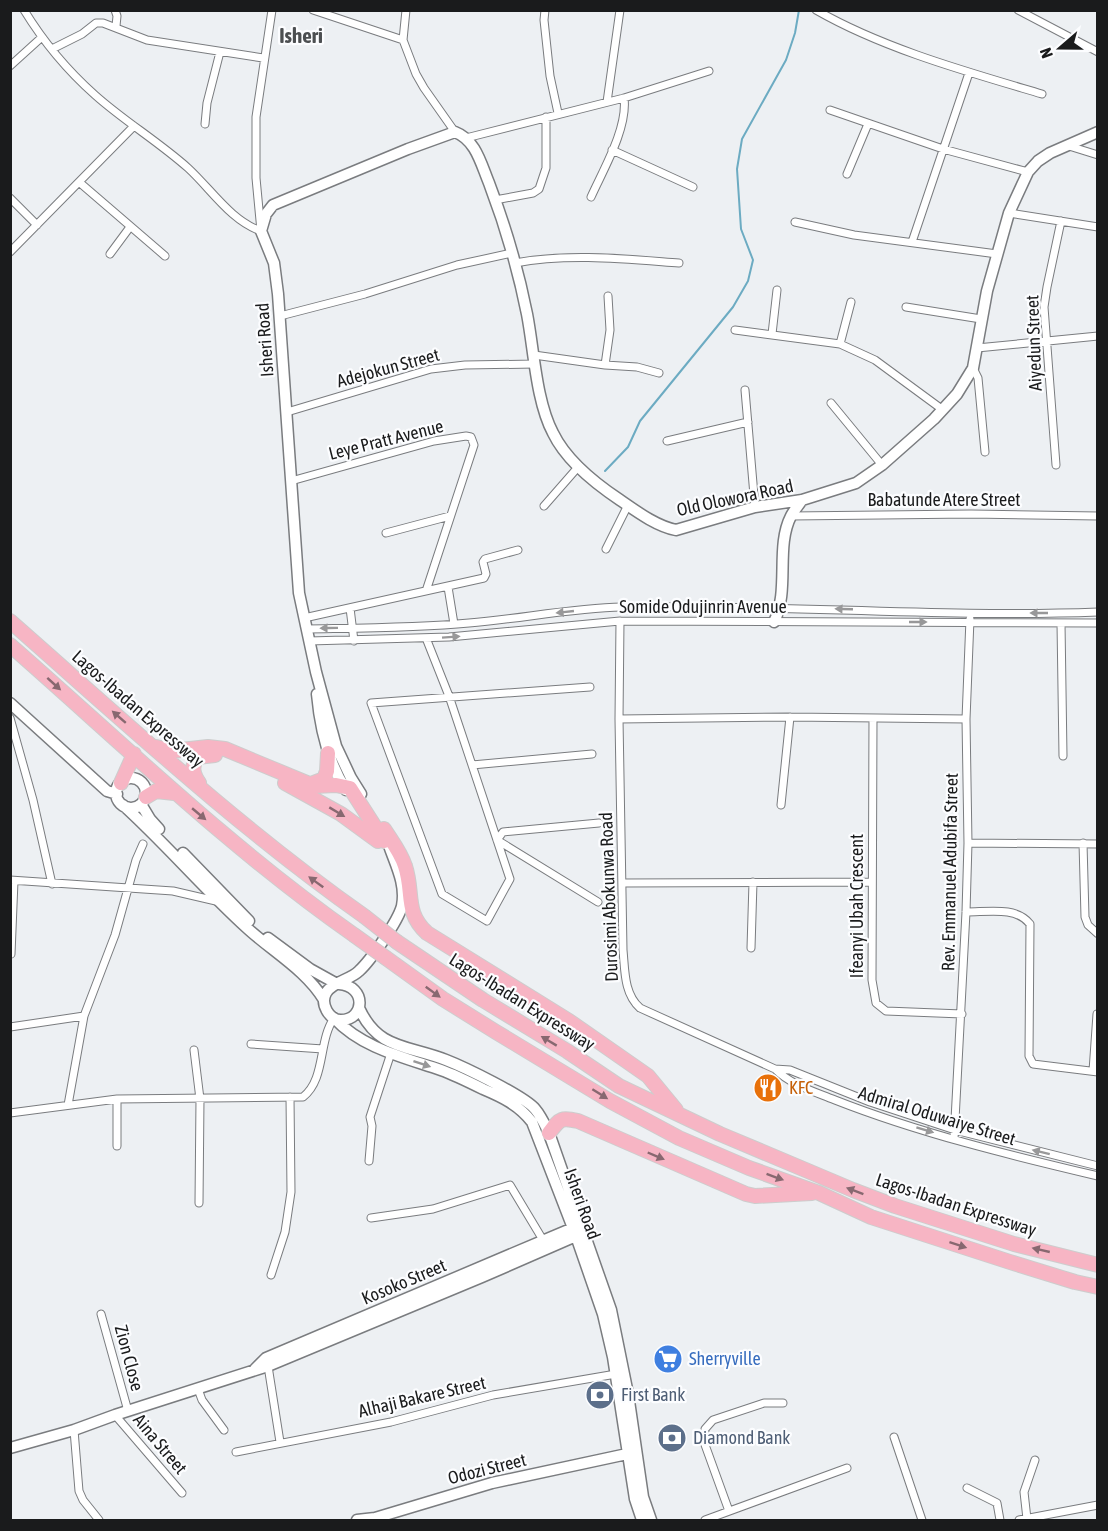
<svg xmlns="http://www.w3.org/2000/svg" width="1108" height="1531" font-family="'Asap Condensed',sans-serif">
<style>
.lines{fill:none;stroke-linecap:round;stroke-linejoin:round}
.stream{stroke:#6cabc2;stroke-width:2}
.street-casing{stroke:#7a7c7f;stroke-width:9}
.secondary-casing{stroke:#7a7c7f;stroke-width:13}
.highway-casing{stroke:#cdcdcd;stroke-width:16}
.street{stroke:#fff;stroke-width:7}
.secondary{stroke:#fff;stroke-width:10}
.highway{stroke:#f7b5c4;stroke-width:14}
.highway-bridge-casing{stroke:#cdcdcd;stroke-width:16;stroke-linecap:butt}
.highway-bridge{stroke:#f7b5c4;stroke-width:14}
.oneway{fill:#989899}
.oneway2{fill:#886870}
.labels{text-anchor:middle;stroke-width:4.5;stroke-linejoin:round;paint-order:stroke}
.street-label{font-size:18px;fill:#1a1b1c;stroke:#fcfdff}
.food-label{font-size:18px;fill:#c56008;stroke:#fcfdff;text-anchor:start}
.shop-label{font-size:18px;fill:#366cbe;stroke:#fcfdff;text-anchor:start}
.service-label{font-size:18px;fill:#4e5e75;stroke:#fcfdff;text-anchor:start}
.quarter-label{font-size:21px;font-weight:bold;fill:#4c4f51;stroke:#fcfdff}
</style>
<rect width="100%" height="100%" fill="#edf0f3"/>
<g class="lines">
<!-- stream -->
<path class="stream" d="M 605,471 L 628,447 L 640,421 L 733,307 L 748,281 L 753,260 L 741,229 L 737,169 L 742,139 L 786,60 L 795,33 L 799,10"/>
<!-- street casing -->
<g class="street-casing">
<path id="street" d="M 24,10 C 43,41 68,71 95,95 C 124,121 159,142 188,168 C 211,189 231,221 261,231 L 256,178 L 256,117 L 272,10
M 115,10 L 117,16 L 116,26
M 313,10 L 403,40
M 406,10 L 403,40 L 416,74 L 424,88 L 455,132
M 545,10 L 544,20 L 550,76 L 558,113
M 816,10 C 884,49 968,72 1042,94
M 1018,10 L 1098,52
M 52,49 L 82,34 L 96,23 L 103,23 L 147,40 L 263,58
M 10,66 L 42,37
M 607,102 L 620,10
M 830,110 L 943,149 L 1028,172
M 205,124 L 207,103 L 220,52
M 466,138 L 624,98 L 709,71
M 1069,146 L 1098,155
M 612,150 L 693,187
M 847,174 L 868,124
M 79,182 L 165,256
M 591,197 C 603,170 628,128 624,98
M 10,198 L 37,225
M 495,200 L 533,193 L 539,189 L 546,168 L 546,117
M 1009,213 L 1098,227
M 795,222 L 854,235 L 997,254
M 912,242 L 969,73
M 10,252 L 134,126
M 110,254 L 130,227
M 515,263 C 569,253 625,259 679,263
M 906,307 L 981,319
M 280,316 L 365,294 L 457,265 L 512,253
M 735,330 L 840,344 L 875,360 L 943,410
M 772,334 L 777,290
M 840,344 L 851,302
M 977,348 L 1098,336
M 534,355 L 605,365 L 637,367 L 659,373
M 605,365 L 610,330 L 608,296
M 973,368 L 978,378 L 985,452
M 745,390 L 755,507
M 831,403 L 882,465
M 287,412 L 431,369 L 465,365 L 535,364
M 667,441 L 748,422
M 1056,465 L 1044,307 L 1047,287 L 1061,221
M 291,481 L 434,441 L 466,436 L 471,437 L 474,445 L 426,591
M 544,506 L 579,466
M 791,516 L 971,514 L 1098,516
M 386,533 L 450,516
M 606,549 L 628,505
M 448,587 L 454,624
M 350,608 L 354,641
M 304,618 L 484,578 L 486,574 L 483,562 L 485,559 L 518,550
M 620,621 L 619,719 L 623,950 C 625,971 624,994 640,1008 L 775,1069 L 790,1070 L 870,1102 L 955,1130 L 1098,1166
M 1061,623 L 1063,756
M 306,629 C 360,628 415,628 469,623 C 520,619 571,608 622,607 C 781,604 939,618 1098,612
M 426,638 L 449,696 L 510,879 L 487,921 L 442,894 L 371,703 L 590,687
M 309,641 L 449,637 L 620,621 L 1098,623
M 10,718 L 33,800 L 52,884
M 873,718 L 872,980 L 876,1003 L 886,1011 L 962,1014
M 619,719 L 790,717 L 966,719
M 472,765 L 592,754
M 781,805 L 790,717
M 968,843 L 1098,844
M 1083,843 L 1085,917 L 1088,925 L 1098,934
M 10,880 L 173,891 L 216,901
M 623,883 L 871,882
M 598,902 L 497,840 L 503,832 L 599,823
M 966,912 C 988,912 1016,906 1030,924 L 1029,1056 L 1033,1064 L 1098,1072
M 751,948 L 753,882
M 11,954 L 14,881
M 10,1027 L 84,1016
M 251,1044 L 323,1049
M 194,1050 L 200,1099 L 199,1203
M 775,1069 C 791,1085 813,1091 835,1100 C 919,1133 1009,1155 1098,1176
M 1093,1071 L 1097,1014
M 117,1099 L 117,1146
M 68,1105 L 84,1016 L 115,935 L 136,860 L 143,844
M 10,1113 L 117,1099 L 303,1097 C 326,1079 318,1041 334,1018
M 954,1139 L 966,912 L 968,843 L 966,719 L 970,619
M 369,1161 L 372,1126 L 370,1117 L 391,1053
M 371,1218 L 433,1209 L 510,1185 L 543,1240
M 271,1275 L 285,1232 L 291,1192 L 290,1097
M 101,1314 L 128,1411
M 268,1366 L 280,1442
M 198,1389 L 202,1400 L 224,1430
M 115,1415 L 182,1493
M 74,1430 L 79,1491 L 83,1500 L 99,1520
M 894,1437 L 922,1520
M 236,1452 L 391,1422 L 493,1395 L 616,1374
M 967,1488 L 997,1503 L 1000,1520
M 729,1511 L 704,1442 L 705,1429 L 713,1420 L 764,1403 L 783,1403
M 1027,1519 L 1024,1492 L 1035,1460
M 705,1520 L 847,1468
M 1019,1520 L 1098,1505"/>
</g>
<!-- secondary casing -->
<g class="secondary-casing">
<path id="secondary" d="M 774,622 C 790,590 775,547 791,516 C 794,510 799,505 802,500
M 317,694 C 320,727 328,762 346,790
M 10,703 L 107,791 L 117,794
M116 793a15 15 0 1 1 30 0a15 15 0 1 1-30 0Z
M 361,794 L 351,778 L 336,746 L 316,672 L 299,593 L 278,294 L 274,263 L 261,231 L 266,214 L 273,205 L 408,149 L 455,132 C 476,140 481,164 489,183 C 505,225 518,269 527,314 C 534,350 536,401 553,433 C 566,460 596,484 620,500 C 636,511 656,526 676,530 L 755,507 L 802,500 L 856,483 L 882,465 L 934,419 L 957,394 L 973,368 L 987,291 L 1009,213 L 1028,172 L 1038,161 L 1050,153 L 1098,132
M 141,804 L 150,819 L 159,829
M 123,805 C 166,844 204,889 247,928 C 273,952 306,970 324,1000
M 183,853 L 249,921
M 268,938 L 310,969 L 337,984
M 339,984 C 367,986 365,1020 341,1020 C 329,1020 320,1004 326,993 C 332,982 350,980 359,971 C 371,960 398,921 402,906 C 407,881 392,859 386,836
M 359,1008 C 378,1050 408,1045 446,1060 C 464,1067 524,1096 535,1109 C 541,1116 545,1125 549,1133 L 611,1310 L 628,1394 L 643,1497 L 651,1520
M 334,1018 C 362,1048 403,1057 441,1070 C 455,1075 469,1082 483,1089 C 502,1097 519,1105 532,1122 L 576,1236 L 603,1314 L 613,1357 L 635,1499 L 642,1520
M 255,1369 L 266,1358 L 573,1228
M 10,1448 L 74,1430 L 115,1415 L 268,1366 L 482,1277 L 576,1236
M 357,1520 L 375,1518 L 492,1483 L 627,1454"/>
</g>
<!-- highway casing -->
<g class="highway-casing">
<path id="highway" d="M 10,621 C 126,723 239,828 364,916
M 10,645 C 123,744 231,849 354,935
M 156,747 L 172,751 L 208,747 L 225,749 L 314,786 L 336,785 L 350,788 L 384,841
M 121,783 L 134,754
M 199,783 C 193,774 191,767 197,757 L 215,755
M 285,783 L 341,814 L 378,841
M 311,784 L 324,779 L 327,771 L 328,753
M 146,797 L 156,791 L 174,793
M 384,829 C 391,840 401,853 405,866 C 414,893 404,912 427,933 L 569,1021 L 648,1076 L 676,1110
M 397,942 L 483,1000 L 567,1051 L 619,1086 L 720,1134 L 853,1190 L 895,1206 L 1014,1244 L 1098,1265
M 386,958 L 443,999 L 496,1032 L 610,1101 L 679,1138 L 749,1168 L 819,1193 L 871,1217 L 1010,1262 L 1075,1282 L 1098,1287
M 549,1133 C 560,1119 560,1117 578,1121 L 746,1194 L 755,1196 L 812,1193"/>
</g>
<!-- street -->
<use href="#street" class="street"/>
<!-- secondary -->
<use href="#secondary" class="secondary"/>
<!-- highway -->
<use href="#highway" class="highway"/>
<!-- highway-bridge casing -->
<g class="highway-bridge-casing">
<path id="highway-bridge" d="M 364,916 L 397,942
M 354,935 L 386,958"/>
</g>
<!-- highway-bridge -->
<use href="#highway-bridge" class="highway-bridge"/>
</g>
<!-- one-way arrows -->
<defs><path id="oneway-solid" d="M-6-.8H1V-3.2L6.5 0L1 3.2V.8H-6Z" transform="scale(1.5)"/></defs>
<g class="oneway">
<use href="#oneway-solid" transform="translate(844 609) rotate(-178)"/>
<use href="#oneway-solid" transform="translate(565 612) rotate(174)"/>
<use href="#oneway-solid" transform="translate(1039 613) rotate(180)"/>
<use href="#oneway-solid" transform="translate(918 622)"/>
<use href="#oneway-solid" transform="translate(329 628) rotate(179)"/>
<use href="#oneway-solid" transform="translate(451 637) rotate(-4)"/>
<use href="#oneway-solid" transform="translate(422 1064) rotate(18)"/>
<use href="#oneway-solid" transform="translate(925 1130) rotate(17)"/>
<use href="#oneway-solid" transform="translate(1041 1152) rotate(-166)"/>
</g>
<g class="oneway2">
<use href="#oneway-solid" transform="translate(54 684) rotate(42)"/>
<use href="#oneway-solid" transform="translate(119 717) rotate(-139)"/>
<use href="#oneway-solid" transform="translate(337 812) rotate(31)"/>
<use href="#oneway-solid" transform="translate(199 814) rotate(40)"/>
<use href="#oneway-solid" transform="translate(316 882) rotate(-144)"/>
<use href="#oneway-solid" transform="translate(433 992) rotate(36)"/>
<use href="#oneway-solid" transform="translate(549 1041) rotate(-149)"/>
<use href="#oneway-solid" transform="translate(600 1094) rotate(32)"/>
<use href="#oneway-solid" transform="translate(656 1156) rotate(23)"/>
<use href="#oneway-solid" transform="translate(775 1177) rotate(20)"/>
<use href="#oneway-solid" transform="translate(855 1191) rotate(-159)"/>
<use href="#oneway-solid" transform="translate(958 1245) rotate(18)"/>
<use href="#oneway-solid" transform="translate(1041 1250) rotate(-167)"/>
</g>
<!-- icons -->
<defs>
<g id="restaurant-disc" transform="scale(1.5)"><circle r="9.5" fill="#e8710a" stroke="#fcfdff"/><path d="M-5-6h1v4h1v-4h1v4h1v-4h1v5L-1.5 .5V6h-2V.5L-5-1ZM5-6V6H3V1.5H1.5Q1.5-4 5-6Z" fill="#fff"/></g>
<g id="supermarket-disc" transform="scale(1.5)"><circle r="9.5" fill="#3f7fe0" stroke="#fcfdff"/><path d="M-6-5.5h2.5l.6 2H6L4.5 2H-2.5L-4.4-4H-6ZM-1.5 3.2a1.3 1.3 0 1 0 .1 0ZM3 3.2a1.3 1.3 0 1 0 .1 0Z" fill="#fff"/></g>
<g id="bank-disc" transform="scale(1.5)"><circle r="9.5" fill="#5c6f8a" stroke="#fcfdff"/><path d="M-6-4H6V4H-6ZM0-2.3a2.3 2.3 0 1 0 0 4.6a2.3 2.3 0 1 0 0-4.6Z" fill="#fff"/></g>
</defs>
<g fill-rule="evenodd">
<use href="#restaurant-disc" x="768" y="1088"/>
<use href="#supermarket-disc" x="668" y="1359"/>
<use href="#bank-disc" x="600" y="1395"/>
<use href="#bank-disc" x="672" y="1438"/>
</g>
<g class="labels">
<!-- street labels -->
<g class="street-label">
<text transform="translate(265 340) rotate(-94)" y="6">Isheri Road</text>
<text transform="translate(1034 343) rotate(-92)" y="6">Aiyedun Street</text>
<text transform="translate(388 368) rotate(-15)" y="6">Adejokun Street</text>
<text transform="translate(386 440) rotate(-14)" y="6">Leye Pratt Avenue</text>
<text transform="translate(735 498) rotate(-12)" y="6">Old Olowora Road</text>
<text x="944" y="506">Babatunde Atere Street</text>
<text x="703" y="613">Somide Odujinrin Avenue</text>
<text transform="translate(138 709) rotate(41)" y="6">Lagos-Ibadan Expressway</text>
<text transform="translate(950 872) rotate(-89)" y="6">Rev. Emmanuel Adubifa Street</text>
<text transform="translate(609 897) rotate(-92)" y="6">Durosimi Abokunwa Road</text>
<text transform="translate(857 906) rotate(-90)" y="6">Ifeanyi Ubah Crescent</text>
<text transform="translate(522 1002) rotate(32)" y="6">Lagos-Ibadan Expressway</text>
<text transform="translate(937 1116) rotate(17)" y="6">Admiral Oduwaiye Street</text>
<text transform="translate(582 1204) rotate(70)" y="6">Isheri Road</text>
<text transform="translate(956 1205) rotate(18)" y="6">Lagos-Ibadan Expressway</text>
<text transform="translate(404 1282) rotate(-23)" y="6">Kosoko Street</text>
<text transform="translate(129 1358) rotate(75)" y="6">Zion Close</text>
<text transform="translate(422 1397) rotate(-13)" y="6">Alhaji Bakare Street</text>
<text transform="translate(160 1444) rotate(50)" y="6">Aina Street</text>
<text transform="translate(487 1469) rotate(-14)" y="6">Odozi Street</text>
</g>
<!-- food labels -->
<g class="food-label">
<text x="789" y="1094">KFC</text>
</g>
<!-- shop labels -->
<g class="shop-label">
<text x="689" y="1365">Sherryville</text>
</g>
<!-- service labels -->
<g class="service-label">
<text x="621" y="1401">First Bank</text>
<text x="693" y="1444">Diamond Bank</text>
</g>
<!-- quarter labels -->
<g class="quarter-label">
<text x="301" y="43">Isheri</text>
</g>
</g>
<!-- border -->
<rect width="1108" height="1531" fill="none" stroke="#1a1b1c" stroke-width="24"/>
<!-- north arrow -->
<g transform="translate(1060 48) rotate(250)" stroke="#fcfdff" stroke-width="4.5" paint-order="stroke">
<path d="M0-4.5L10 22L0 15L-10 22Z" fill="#1a1b1c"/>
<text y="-9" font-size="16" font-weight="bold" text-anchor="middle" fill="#1a1b1c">N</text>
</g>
</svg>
